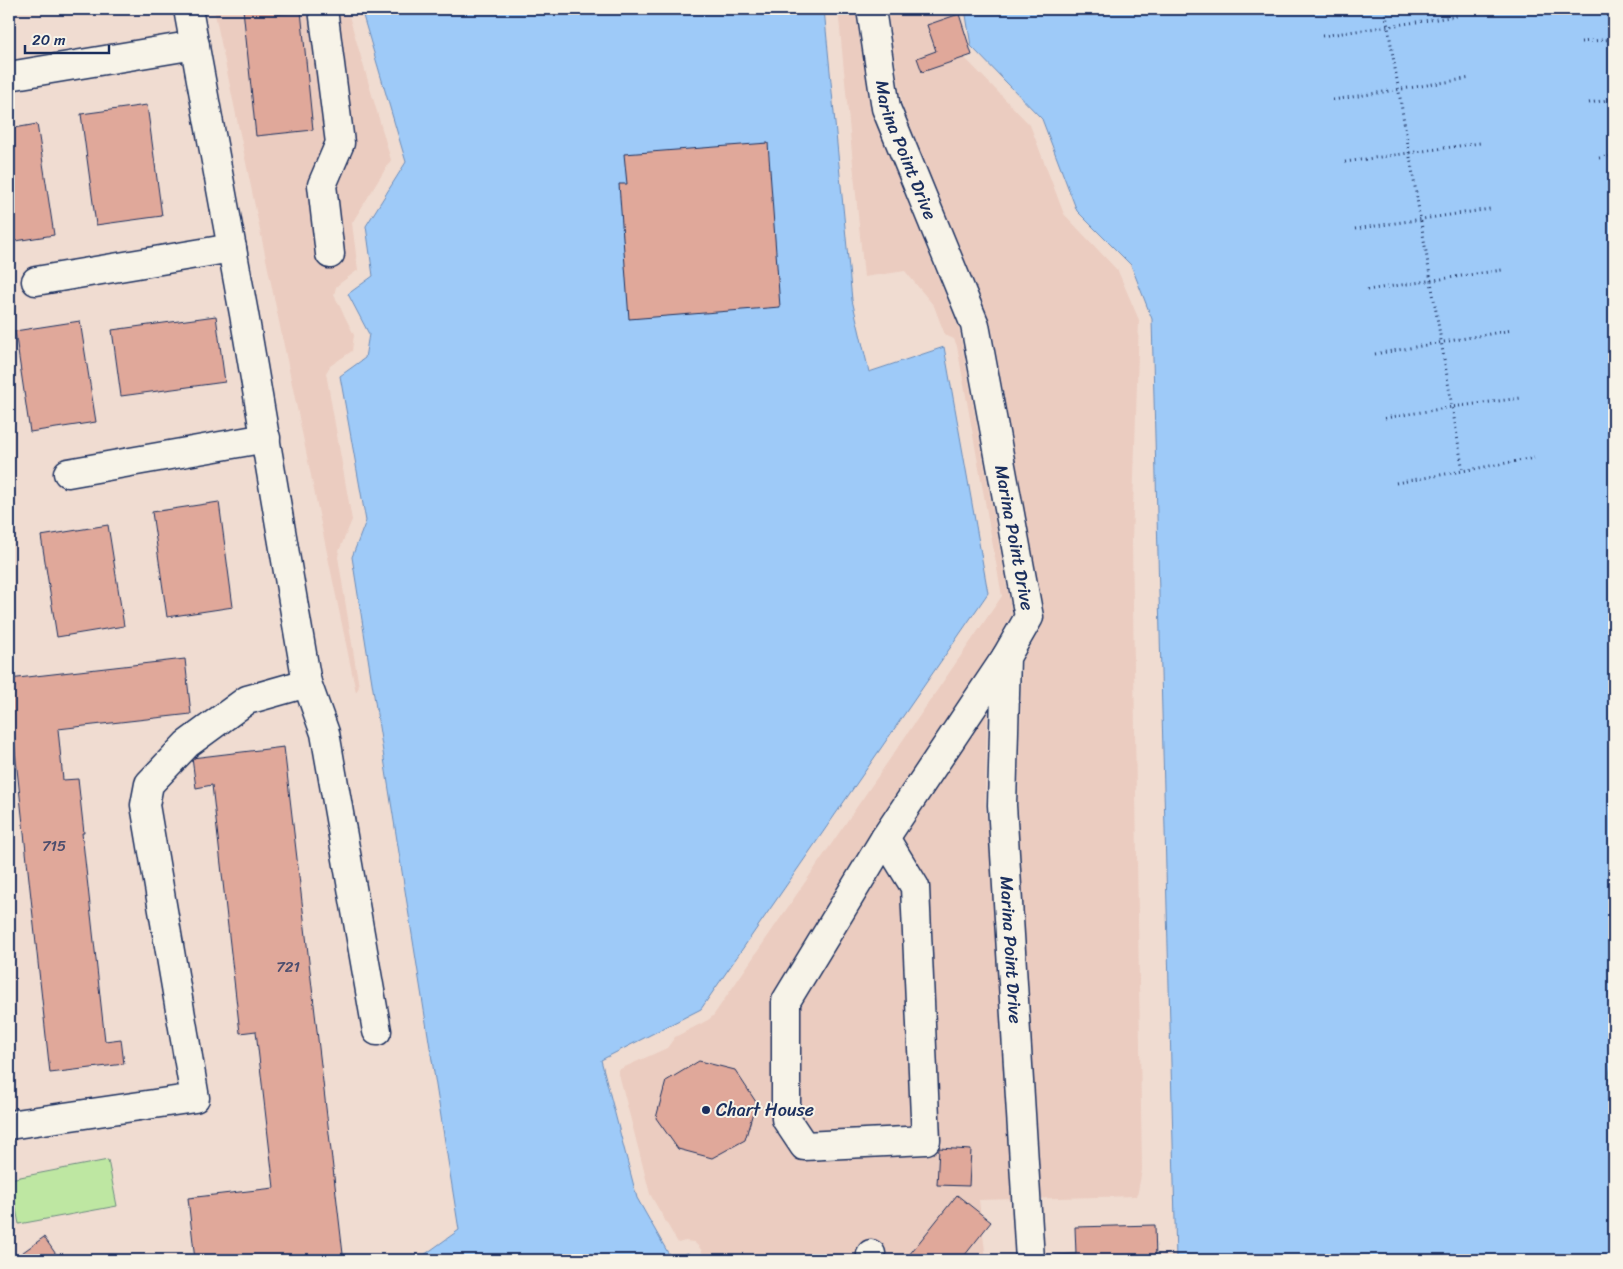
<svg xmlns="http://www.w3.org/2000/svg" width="1623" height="1269" font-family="Sriracha,sans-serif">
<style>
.built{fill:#ebccc0}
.green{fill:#bee7a2;stroke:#6c8b80}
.water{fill:#9ecaf8;stroke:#6a8cba}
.building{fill:#e0a89a;stroke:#1b2f5e}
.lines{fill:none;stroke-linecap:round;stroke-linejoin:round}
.minor-casing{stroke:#1b2f5e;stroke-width:31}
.path{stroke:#1b2f5e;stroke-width:3;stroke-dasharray:1 4;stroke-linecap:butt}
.minor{stroke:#f7f3e8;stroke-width:28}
.poi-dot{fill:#1b2f5e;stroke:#f7f3e8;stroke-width:2}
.labels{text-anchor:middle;stroke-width:4;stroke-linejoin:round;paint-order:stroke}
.number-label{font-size:15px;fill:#4c4d6d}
.street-label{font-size:18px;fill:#1b2f5e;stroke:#f7f3e8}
.poi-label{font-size:18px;fill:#1b2f5e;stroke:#f7f3e8;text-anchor:start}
</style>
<rect width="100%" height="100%" fill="#f0dcd1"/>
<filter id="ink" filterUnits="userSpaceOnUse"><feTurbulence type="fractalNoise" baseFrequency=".02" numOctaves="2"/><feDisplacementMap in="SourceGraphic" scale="10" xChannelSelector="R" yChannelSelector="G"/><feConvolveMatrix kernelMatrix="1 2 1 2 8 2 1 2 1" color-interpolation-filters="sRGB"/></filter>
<g filter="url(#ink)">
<!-- built -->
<path class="built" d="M 214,9 L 347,9 L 391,160 L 352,223 L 358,270 L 339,284 L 336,287 L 334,295 L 354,335 L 352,351 L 330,366 L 326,373 L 352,520 L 339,551 L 338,557 L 359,687 L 356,692 Z
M 838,9 L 855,9 L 871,112 L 959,328 L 1012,614 L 989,656 L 985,803 L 987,825 L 1019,825 L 1018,805 L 1022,661 L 1043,624 L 1044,616 L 991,324 L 902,105 L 887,9 L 951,9 L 958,47 L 965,58 L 1030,125 L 1064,214 L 1118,271 L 1139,320 L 1132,541 L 1142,1170 L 1137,1196 L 979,1200 L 986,1260 L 706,1260 L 700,1248 L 694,1242 L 685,1241 L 678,1243 L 650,1194 L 618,1070 L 667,1048 L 675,1037 L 708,1020 L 713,1016 L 1002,596 L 957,346 L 954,339 L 945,335 L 934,306 L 905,271 L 864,277 Z"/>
<!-- green -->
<path class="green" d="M 1614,1044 L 1614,1094 L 1609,1077 Z
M 108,1160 L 117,1206 L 19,1224 L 10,1179 Z"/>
<!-- water -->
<path class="water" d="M 361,9 L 824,9 L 852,300 L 869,372 L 944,347 L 988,593 L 701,1009 L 601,1060 L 637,1198 L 672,1260 L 688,1253 L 691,1260 L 417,1260 L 459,1230 L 352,557 L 366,521 L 340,376 L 365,358 L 369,334 L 348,294 L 373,276 L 366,226 L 406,162 Z
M 965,9 L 1614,9 L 1614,1044 L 1609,1077 L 1614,1094 L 1614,1260 L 1176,1260 L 1152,319 L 1131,265 L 1077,211 L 1042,119 L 971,46 Z"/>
<!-- building -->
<path class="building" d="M 243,9 L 277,9 L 278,14 L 301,11 L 313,130 L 256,136 Z
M 959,14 L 972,55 L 922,72 L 917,58 L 936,51 L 927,25 Z
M 147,105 L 162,216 L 96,225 L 81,114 Z
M 37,124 L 54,235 L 9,242 L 9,129 Z
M 768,143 L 780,307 L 629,319 L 619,184 L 627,184 L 624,154 Z
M 9,266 L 15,303 L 9,304 Z
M 216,316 L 225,382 L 121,396 L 112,330 Z
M 80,321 L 96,422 L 30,432 L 15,331 Z
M 219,502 L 233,607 L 167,617 L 152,512 Z
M 108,525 L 124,626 L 57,637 L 41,536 Z
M 185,659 L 191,714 L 58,729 L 63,780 L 78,779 L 84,833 L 82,833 L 105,1041 L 121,1039 L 124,1064 L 50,1073 L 9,695 L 9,679 Z
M 284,747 L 343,1254 L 287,1260 L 195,1260 L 188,1198 L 274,1188 L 256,1031 L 240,1033 L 212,785 L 196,788 L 192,758 Z
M 699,1061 L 735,1070 L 756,1102 L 745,1140 L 712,1158 L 678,1149 L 656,1118 L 666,1081 Z
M 939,1148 L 971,1150 L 969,1186 L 937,1185 Z
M 957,1195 L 991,1222 L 961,1260 L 905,1260 Z
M 1155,1225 L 1156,1260 L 1055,1260 L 1055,1255 L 1076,1254 L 1075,1227 Z
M 44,1237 L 60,1260 L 12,1260 Z"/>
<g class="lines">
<!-- minor casing -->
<g class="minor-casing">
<g id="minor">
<path d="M 188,9 L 244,314 L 307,683 L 325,733 L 377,1031"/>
<path d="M 323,9 L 340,143 L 322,185 L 330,254"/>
<path id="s1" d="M 871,9 L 886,108 L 975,325 L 1029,617 L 1006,657 L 1002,805 L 1030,1260"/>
<path d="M 9,76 L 195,45"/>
<path d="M 36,281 L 232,248"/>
<path d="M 68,473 L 266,438"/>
<path d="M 885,838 L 915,887 L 926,1140 L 804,1146 L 786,1119 L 786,1001 Z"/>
<path d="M 885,838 L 1006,657"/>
<path d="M 9,1125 L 195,1098 L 145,805 L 149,784 L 187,744 L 247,700 L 307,683"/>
<path d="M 871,1254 L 872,1260"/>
</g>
</g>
<!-- path -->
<path class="path" d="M 1385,9 L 1463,471
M 1322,36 L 1457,16
M 1581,42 L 1614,39
M 1333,100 L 1471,78
M 1589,103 L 1614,99
M 1599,158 L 1614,156
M 1345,162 L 1480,143
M 1607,215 L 1614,214
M 1355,229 L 1490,209
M 1367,290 L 1502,270
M 1375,354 L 1512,330
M 1385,418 L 1452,407 L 1521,398
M 1396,483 L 1534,458"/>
<!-- minor -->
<use href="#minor" class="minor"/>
</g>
</g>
<!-- markers -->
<circle class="poi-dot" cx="706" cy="1110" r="5"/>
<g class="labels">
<!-- number labels -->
<g class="number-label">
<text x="54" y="851">715</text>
<text x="288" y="972">721</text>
</g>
<!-- street labels -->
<g class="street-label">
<text dy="6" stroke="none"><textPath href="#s1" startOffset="146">Marina Point Drive</textPath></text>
<text dy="6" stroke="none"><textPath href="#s1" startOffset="551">Marina Point Drive</textPath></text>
<text dy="6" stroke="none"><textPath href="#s1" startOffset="971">Marina Point Drive</textPath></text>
</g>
<!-- poi labels -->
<g class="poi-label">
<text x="716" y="1116">Chart House</text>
</g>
</g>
<!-- margin -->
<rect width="1623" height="1269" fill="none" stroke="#f7f3e8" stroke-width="30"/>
<rect x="15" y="15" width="1593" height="1239" fill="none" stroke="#1b2f5e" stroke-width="2" filter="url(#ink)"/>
<!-- scale -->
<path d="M25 45v8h84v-8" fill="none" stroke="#1b2f5e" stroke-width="2.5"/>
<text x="32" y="45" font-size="15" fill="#1b2f5e" stroke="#f7f3e8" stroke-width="4" paint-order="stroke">20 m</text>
</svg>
